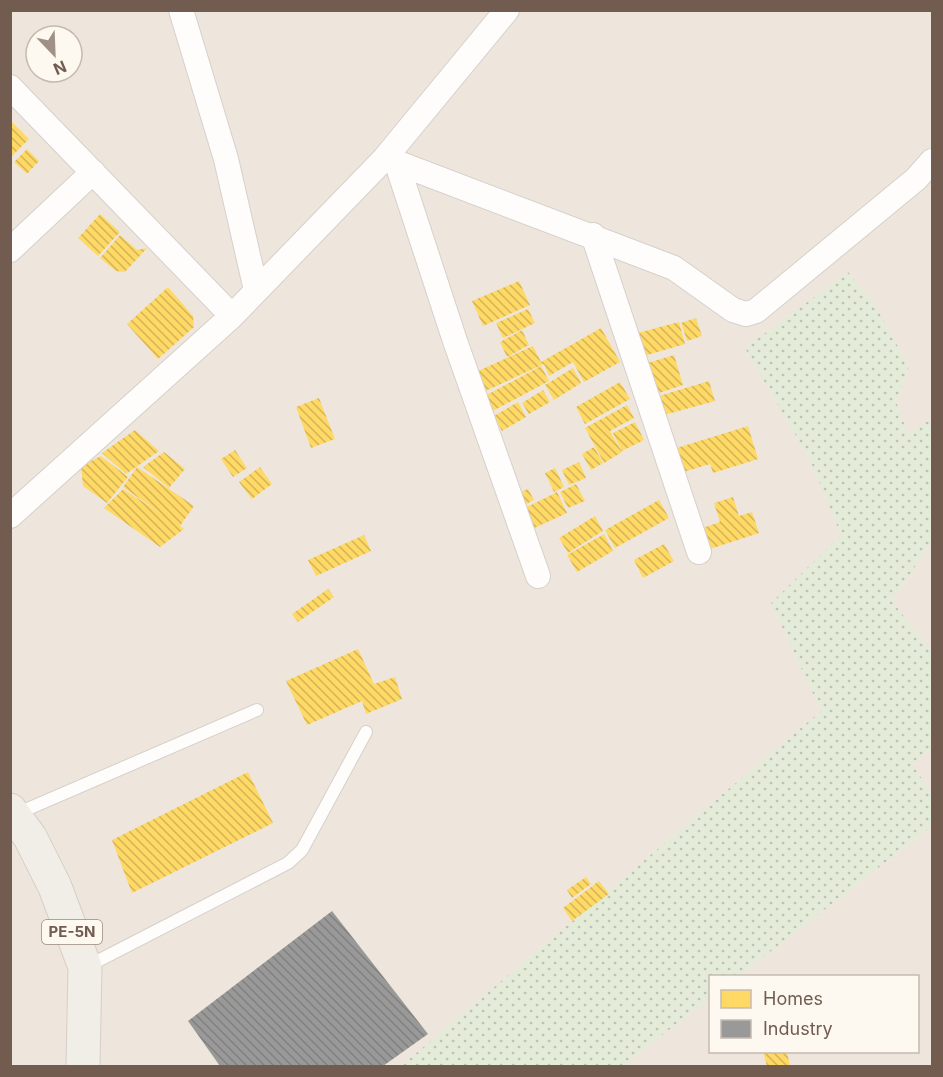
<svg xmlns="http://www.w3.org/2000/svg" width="943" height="1077" font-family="Inter,sans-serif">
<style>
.residential{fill:#eee6dc;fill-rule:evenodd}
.grass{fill:url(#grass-dots)}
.homes{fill:url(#homes-back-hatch)}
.industry{fill:url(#industry-back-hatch)}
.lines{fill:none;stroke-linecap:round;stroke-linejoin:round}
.lane-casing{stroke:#d5d0cb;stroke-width:14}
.street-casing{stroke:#d5d0cb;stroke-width:26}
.primary-casing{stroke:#d5cec8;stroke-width:35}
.lane{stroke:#fefdfc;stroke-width:12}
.street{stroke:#fefdfc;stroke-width:24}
.primary{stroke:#f1ede7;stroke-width:33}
.labels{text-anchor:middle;stroke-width:6;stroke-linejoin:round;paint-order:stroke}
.shield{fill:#fdf8f0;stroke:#9c8b80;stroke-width:1.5}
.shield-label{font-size:15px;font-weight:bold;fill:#725c50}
</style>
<defs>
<pattern id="grass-dots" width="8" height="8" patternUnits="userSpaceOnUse" patternTransform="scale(1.5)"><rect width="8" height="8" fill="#e4ecd9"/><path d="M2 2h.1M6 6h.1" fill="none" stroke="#bdc2b2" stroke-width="1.8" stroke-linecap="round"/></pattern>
<pattern id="homes-back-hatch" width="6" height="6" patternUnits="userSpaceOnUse" patternTransform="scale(1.5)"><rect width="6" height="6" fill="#ffd966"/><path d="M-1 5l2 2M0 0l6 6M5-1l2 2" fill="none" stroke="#d3b356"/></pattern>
<pattern id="industry-back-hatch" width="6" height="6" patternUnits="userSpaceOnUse" patternTransform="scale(1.5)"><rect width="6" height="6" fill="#999"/><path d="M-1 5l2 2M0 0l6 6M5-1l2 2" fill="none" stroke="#81807f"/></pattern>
</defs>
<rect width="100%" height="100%" fill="#f6f3ed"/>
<!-- residential -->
<path class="residential" d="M 11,11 L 932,11 L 932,1066 L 11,1066 ZM 36,36 L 72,36 L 72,72 L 36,72 ZM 710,976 L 918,976 L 918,1052 L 710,1052 Z"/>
<!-- grass -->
<path class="grass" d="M 848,272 L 875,305 L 909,367 L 896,402 L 908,434 L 932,418 L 932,541 L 892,601 L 932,653 L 932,748 L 912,764 L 932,794 L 932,826 L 739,976 L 710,976 L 710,998 L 622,1066 L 401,1066 L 821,711 L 771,603 L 841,535 L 811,462 L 745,348 Z"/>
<!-- homes -->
<path class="homes" d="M 10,120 L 29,139 L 10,158 Z
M 27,149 L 39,161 L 27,174 L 14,162 Z
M 100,214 L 120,232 L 98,256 L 78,238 Z
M 120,235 L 137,250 L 147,248 L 125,272 L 116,271 L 100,258 Z
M 519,281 L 530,305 L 483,326 L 472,301 Z
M 168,287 L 193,316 L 194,327 L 158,359 L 127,324 Z
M 528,309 L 535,323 L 503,338 L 496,323 Z
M 696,318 L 702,336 L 687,341 L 681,323 Z
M 679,322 L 685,344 L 637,358 L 630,335 Z
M 601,328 L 620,362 L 584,382 L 573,362 L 549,376 L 544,364 L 481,393 L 478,371 L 533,346 L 541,362 Z
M 522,330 L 529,345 L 507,357 L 500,342 Z
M 674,355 L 683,385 L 653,395 L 644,364 Z
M 541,366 L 549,381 L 491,412 L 483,397 Z
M 573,368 L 581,383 L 554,400 L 545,385 Z
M 709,381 L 715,401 L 664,415 L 659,396 Z
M 620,382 L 630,399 L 585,424 L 576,407 Z
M 543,390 L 550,402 L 529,414 L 522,403 Z
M 319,398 L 335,439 L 311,448 L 296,407 Z
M 518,402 L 526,417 L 502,431 L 494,416 Z
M 627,405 L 634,418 L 610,431 L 622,452 L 604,463 L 585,428 Z
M 635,422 L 644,440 L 622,451 L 613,433 Z
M 748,426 L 758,459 L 713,473 L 710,464 L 677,474 L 670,450 Z
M 135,430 L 159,451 L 126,474 L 102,453 Z
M 594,447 L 603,463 L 591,470 L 582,454 Z
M 235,450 L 247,468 L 233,477 L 221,459 Z
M 164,452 L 185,469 L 169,488 L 143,467 Z
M 101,456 L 128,477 L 107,503 L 83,486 L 81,466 Z
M 579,462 L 586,478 L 569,485 L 562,470 Z
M 137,467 L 194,506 L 180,526 L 184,529 L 160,547 L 104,508 L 123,489 L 163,515 L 123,487 Z
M 260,467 L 272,484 L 252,499 L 239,482 Z
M 555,468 L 564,487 L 554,492 L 545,473 Z
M 576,484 L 585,501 L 568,508 L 560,492 Z
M 528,489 L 534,500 L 524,505 L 518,493 Z
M 557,492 L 567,513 L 528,531 L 519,511 Z
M 733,497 L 739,516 L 752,512 L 759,533 L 704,551 L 697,530 L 720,522 L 714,503 Z
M 659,500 L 669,518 L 615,548 L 605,530 Z
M 595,516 L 603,531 L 568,553 L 559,538 Z
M 604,534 L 613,551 L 577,572 L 567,555 Z
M 364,535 L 371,551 L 316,576 L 308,560 Z
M 664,544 L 674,561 L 643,578 L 634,560 Z
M 328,589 L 334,597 L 298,622 L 292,614 Z
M 358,649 L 374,684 L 395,677 L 402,699 L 366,714 L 362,701 L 307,725 L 286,681 Z
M 248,772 L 273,823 L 132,893 L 112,840 Z
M 586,877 L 591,884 L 572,898 L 567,890 Z
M 599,881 L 609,894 L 572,921 L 563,908 Z
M 763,1052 L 787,1052 L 790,1066 L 767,1066 Z"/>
<!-- industry -->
<path class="industry" d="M 332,911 L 428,1034 L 383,1066 L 220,1066 L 188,1021 Z"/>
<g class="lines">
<!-- lane casing -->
<g class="lane-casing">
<path id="lane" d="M 16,814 L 257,710
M 86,967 L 288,863 L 302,850 L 366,732"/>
</g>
<!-- street casing -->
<g class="street-casing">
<path id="street" d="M 181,10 L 226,159 L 256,290
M 10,87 L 232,316
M 385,158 L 674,268 L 733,310 L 746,314 L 756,311 L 916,179 L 932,161
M 397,164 L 455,341 L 538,576
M 593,235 L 699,552
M 10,250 L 93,172
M 10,516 L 232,316 L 385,158 L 507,10"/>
</g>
<!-- primary casing -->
<g class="primary-casing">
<path id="primary" d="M 10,810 L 30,837 L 55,887 L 85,967 L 83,1066"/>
</g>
<!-- lane -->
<use href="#lane" class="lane"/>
<!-- street -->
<use href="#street" class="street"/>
<!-- primary -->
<use href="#primary" class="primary"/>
</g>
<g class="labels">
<!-- shield labels -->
<rect class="shield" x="42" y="920" width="60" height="24" rx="4.5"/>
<g class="shield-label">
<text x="72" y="937">PE-5N</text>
</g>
</g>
<!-- border -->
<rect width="943" height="1077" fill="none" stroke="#725c50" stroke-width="24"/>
<!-- legend -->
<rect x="709" y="975" width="210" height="78" fill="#fdf8f0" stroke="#c5bab0" stroke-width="1.5"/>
<rect x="721" y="990" width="30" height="18" fill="#ffd966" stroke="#c5bab0" stroke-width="1.5"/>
<text x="763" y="1005" font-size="18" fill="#725c50">Homes</text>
<rect x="721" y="1020" width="30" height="18" fill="#999999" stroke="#c5bab0" stroke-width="1.5"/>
<text x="763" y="1035" font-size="18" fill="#725c50">Industry</text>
<!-- north arrow -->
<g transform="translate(54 54) rotate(157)"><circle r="28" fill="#fdf8f0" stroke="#c5bab0" stroke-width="1.5"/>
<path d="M0-4.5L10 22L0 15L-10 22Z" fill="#a09187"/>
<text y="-9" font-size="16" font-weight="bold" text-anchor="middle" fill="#725c50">N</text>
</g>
</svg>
